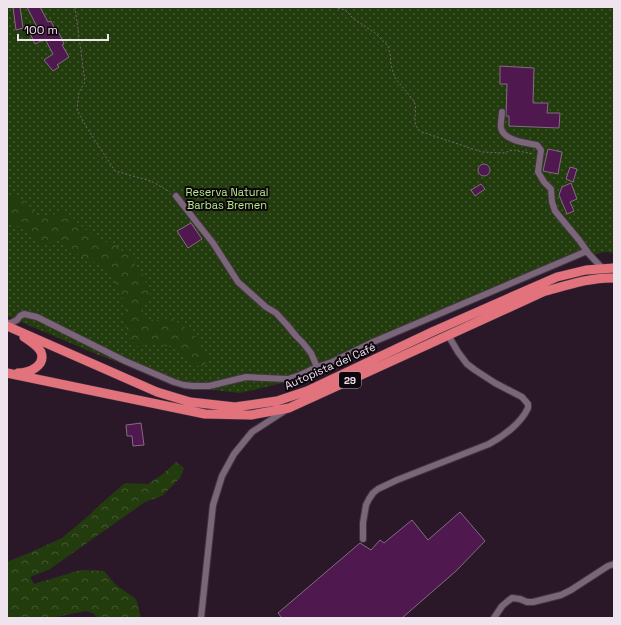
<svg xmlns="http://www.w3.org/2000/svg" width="621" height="625" font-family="'Space Grotesk',sans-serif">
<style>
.green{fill:url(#green-dots)}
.forest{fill:url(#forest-crowns)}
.building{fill:#4f184f;stroke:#836d82}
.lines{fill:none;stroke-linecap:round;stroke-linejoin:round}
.minor-casing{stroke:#433542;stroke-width:8}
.highway-casing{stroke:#433542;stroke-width:10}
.path{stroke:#766675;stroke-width:1;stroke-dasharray:2 2;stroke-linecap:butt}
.minor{stroke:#7a6579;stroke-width:6}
.highway{stroke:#e2727b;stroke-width:9}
.labels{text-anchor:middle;stroke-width:4;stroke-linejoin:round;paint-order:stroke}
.shield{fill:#0e060d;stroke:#aca1aa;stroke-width:1}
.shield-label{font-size:10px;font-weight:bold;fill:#efe3ee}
.park-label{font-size:11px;fill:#b0e987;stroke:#0e060d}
.street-label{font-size:11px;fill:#efe3ee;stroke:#0e060d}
</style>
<defs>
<pattern id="green-dots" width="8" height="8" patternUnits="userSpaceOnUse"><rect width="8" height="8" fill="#233c0d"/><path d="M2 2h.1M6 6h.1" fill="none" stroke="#435831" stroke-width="1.8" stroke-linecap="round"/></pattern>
<pattern id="forest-crowns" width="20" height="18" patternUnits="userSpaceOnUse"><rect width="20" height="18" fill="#233c0d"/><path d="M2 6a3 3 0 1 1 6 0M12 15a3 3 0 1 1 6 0" fill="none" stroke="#435831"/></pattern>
</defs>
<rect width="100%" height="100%" fill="#2a1829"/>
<!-- green -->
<path class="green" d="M 7,7 L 614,7 L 614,253 L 605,252 L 551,263 L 291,381 L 240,393 L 181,386 L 96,354 L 7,316 Z"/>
<!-- forest -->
<path class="forest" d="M 7,194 L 25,201 L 37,216 L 50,215 L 67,212 L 80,225 L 98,240 L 115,244 L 122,251 L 133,252 L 135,266 L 144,276 L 151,297 L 142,309 L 144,319 L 157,320 L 172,318 L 195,335 L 209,360 L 202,367 L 194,365 L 173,346 L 155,345 L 147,343 L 140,348 L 130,339 L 124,321 L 126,307 L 114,281 L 106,267 L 83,258 L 59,240 L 41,245 L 30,231 L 10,223 L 7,223 Z
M 176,462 L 184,468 L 180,478 L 162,496 L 145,502 L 50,569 L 30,577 L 34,584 L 80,570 L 104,571 L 116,585 L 136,599 L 141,618 L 97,618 L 94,614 L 86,611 L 56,617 L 56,618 L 7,618 L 7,562 L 29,553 L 62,538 L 87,517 L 103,502 L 125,483 L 148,484 L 163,474 Z"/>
<!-- building -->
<path class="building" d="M 13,7 L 20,7 L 23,28 L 16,30 Z
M 27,7 L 40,7 L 48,22 L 51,21 L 57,34 L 59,33 L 64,44 L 62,45 L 69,57 L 57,65 L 59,67 L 53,71 L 44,60 L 53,54 L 45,39 L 35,44 L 29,31 L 37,27 Z
M 500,66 L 534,68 L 533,103 L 548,103 L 547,113 L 560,113 L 559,128 L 509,126 L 509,116 L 506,116 L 507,84 L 500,84 Z
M 548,149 L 562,152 L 558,174 L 543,171 Z
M478 170a6 6 0 1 1 12 0a6 6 0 1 1-12 0Z
M 570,167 L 577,169 L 573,182 L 566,179 Z
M 571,183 L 577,199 L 570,202 L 574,211 L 567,214 L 559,195 L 562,187 Z
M 481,184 L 485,189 L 475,196 L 471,190 Z
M 191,223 L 202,239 L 188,248 L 177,231 Z
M 141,423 L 144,445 L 133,446 L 132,436 L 127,436 L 126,425 Z
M 460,512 L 485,541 L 456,571 L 402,618 L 282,618 L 278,613 L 360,543 L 371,550 L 380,540 L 384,543 L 412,520 L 428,540 Z"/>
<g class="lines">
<!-- minor casing -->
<g class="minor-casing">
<path id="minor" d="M 502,112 C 502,117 500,124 501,128 C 504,141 527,143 537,145 L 541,150 L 538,172 L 544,182 L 551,189 L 552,202 L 555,211 L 579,240 L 589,254 L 603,269
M 176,196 L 194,219 L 213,243 L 238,282 L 266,307 L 276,313 L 287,325 L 296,336 L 303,343 L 311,353 L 317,367
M 7,323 L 11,323 L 17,320 L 20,316 L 24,314 L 37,317 L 125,361 L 174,382 L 184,385 L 193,386 L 209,386 L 246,377 L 288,379 L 300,375 L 317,367 L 332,362 L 373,342 L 587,251
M 363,539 L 363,523 L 366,505 L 369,499 L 373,493 L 378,489 L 397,480 L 489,444 C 504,436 521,423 528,408 L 528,404 L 522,397 L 495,383 L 475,370 L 467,364 L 458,352 L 448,335
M 201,618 L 213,505 L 222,476 L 234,454 L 252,432 L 286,410
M 494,618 L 502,606 L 508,601 L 512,598 L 520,599 L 527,602 L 533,602 L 561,595 L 571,590 L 608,566 L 614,564"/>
</g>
<!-- highway casing -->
<g class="highway-casing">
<path id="highway" d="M 7,326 L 157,392 L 190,402 L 235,407 L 277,401 L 307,391 L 434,331 L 557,277 L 586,270 L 614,268
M 7,373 L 205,414 L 251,415 L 289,408 L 543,292 C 565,286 590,277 614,278
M 18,373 C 29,373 46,366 41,352 C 38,346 30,341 24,337"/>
</g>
<!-- path -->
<path class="path" d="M 75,7 L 85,82 L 79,92 L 77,110 L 87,128 L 115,171 L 151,181 L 170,192
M 334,7 L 345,10 L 354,19 L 375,33 L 388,46 L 390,54 L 391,65 L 395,78 L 414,101 C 419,112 409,124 422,132 L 482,152 L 504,153 L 513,150 L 534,154"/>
<!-- minor -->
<use href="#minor" class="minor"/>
<!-- highway -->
<use href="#highway" class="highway"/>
</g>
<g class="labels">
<!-- shield labels -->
<rect class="shield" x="339" y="372" width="22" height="16" rx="3"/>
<g class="shield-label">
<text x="350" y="384">29</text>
</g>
<!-- park labels -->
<g class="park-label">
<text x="227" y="196">Reserva Natural<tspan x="227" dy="13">Barbas Bremen</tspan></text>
</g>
<!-- street labels -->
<g class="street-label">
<text transform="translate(330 366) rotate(-24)" y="4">Autopista del Café</text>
</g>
</g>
<!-- border -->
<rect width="621" height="625" fill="none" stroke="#efe3ee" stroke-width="16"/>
<!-- scale -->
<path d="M18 34v6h90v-6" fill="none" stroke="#efe3ee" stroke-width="2"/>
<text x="24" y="34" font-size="12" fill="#efe3ee" stroke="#0e060d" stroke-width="3" paint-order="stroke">100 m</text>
</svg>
